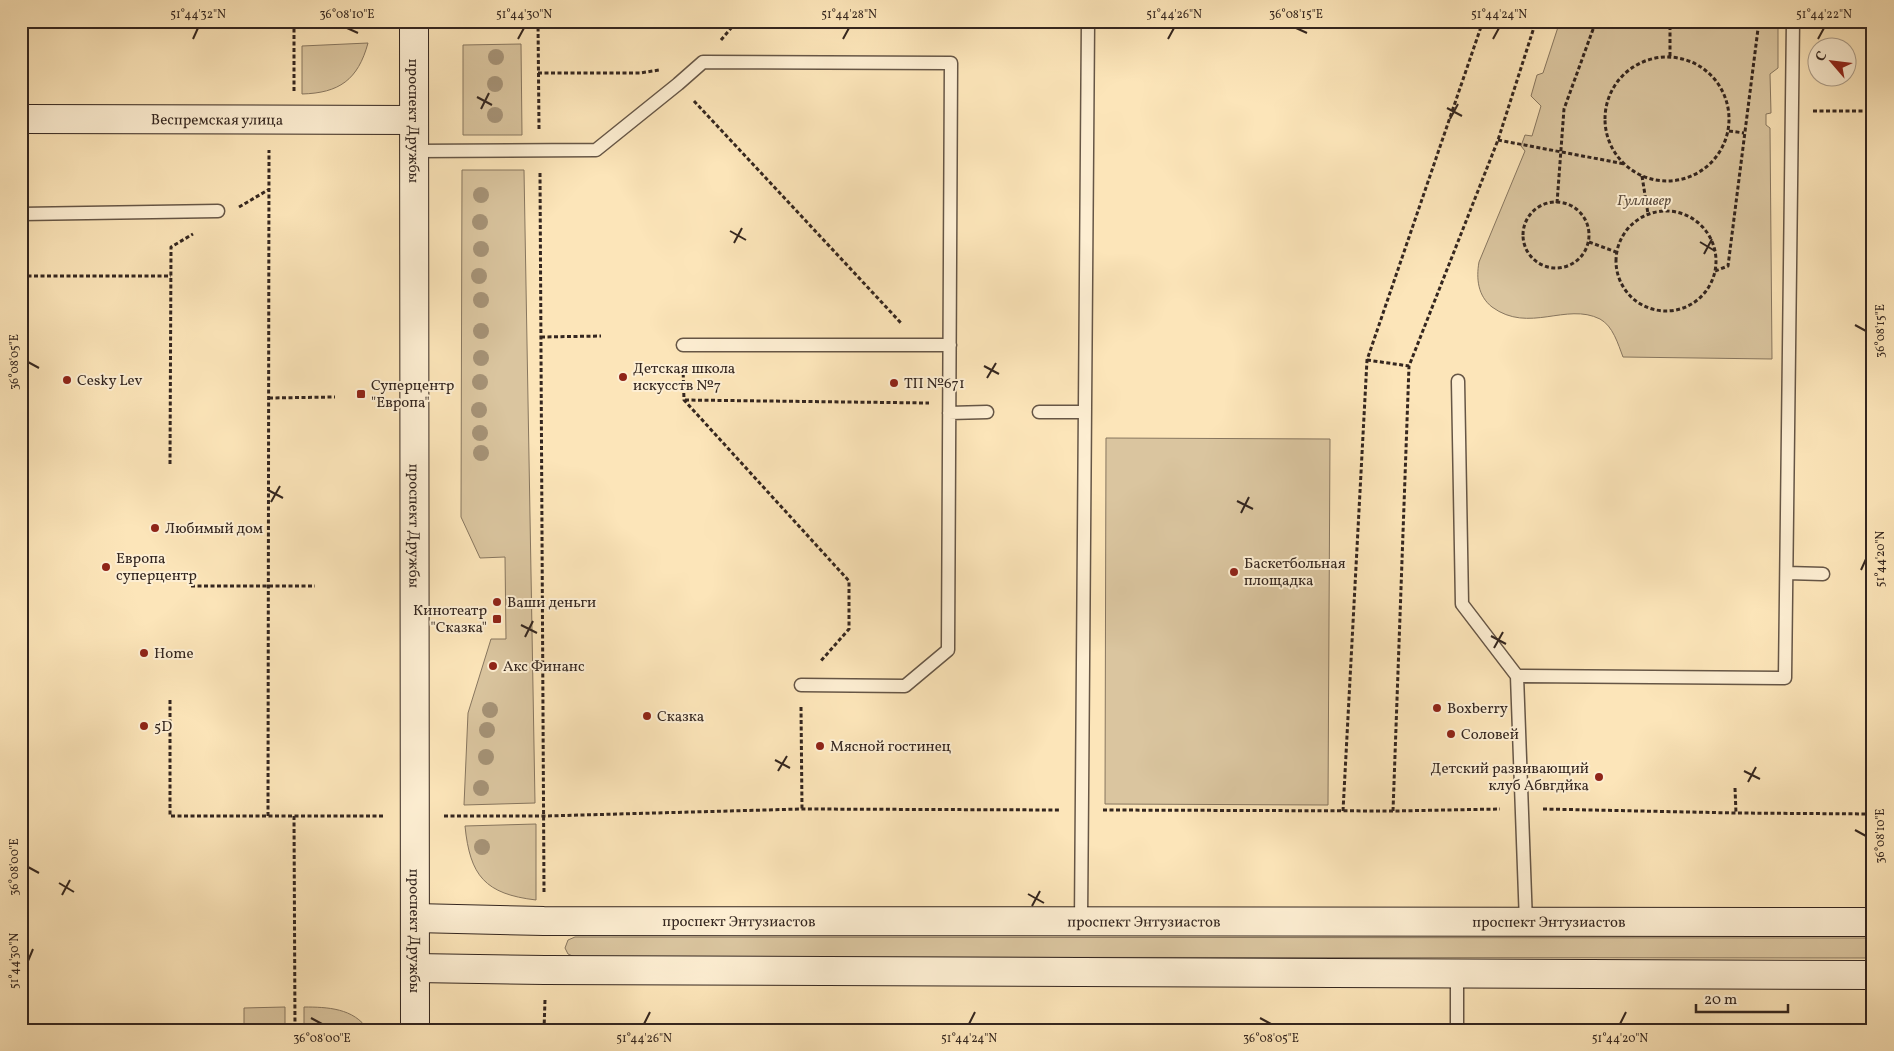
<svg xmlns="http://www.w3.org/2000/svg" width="1894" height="1051" font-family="Vollkorn,serif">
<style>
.green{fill:#dac59f;stroke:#87765f}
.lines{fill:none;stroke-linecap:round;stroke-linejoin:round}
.lane-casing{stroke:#665646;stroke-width:15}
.secondary-casing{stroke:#34261f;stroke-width:30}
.path{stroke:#34261f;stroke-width:3;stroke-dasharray:4 2.5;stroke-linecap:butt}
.lane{stroke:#fdeed2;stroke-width:12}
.secondary{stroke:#fdeed2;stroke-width:28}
.tree{fill:#a59276}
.ticks{fill:none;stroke:#34261f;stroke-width:2}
.poi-dot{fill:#8f2418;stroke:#fdeed2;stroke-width:2}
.labels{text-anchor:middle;stroke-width:4;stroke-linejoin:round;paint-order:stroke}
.street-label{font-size:15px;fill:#34261f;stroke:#fdeed2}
.park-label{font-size:15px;font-style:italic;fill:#5e4e3f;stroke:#fdeed2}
.poi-label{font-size:15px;fill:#34261f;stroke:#fdeed2;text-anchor:start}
.neatline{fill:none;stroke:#34261f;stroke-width:2}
.ticks-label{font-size:12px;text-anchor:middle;fill:#34261f}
</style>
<rect width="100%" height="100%" fill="#fce5b9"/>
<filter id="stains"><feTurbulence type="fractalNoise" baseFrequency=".004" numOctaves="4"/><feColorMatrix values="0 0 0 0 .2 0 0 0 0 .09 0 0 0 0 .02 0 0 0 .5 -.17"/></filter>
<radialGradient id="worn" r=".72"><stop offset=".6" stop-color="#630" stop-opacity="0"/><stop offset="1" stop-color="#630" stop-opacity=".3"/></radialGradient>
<!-- green -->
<path class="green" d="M 302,21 L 371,21 L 371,25 L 302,28 Z
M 1560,21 L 1778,21 L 1778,68 L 1770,74 L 1771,113 L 1766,114 L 1766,125 L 1770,128 L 1772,359 L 1623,357 C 1618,344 1613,326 1600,319 C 1566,302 1529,334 1492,307 C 1478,296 1476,279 1479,262 L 1525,151 L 1521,146 L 1525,135 L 1532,136 L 1541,106 L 1531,96 L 1537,75 L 1543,73 Z
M 368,43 C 358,80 339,93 302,94 L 302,46 Z
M 521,44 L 522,135 L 463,135 L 463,45 Z
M 462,170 L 524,170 L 535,803 L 464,805 L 468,713 L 491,639 L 506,639 L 505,557 L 480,558 L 461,517 Z
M 1106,438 L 1330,439 L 1328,805 L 1105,804 Z
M 536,824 L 536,900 C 485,894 470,876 465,826 Z
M 575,937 L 1873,938 L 1873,958 L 575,957 L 568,954 L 565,948 L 568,940 Z
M 285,1007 L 285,1030 L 244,1030 L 244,1008 Z
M 304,1007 C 327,1007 354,1008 368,1030 L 304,1030 Z"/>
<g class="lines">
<!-- lane casing -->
<g class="lane-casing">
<path id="lane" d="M 414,151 L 596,150 L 678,84 L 703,62 L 951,63 L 948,650 L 905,686 L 801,685
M 21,214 L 218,211
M 683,345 L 950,345
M 1458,381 L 1462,604 L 1517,676
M 1039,412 L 1085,412
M 949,413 L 987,412
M 1787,573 L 1823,574
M 1081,921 L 1088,21
M 1526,923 L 1517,676 L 1785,678 L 1793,21
M 1457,973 L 1457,1030"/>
</g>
<!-- secondary casing -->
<g class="secondary-casing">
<g id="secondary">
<path id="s1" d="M 414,21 L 415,1030"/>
<path id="s2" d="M 21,119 L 414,120"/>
<path id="s3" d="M 415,918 L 544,921 L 1873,922"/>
<path d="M 415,968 L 545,970 L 1873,975"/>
</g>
</g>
<!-- path -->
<path class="path" d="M 538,21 L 539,129
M 21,28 L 43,21
M 721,40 L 737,21
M 1670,56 L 1670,21
M1605 119a62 62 0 1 1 124 0a62 62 0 1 1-124 0Z
M 538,73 L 640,73 L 659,70
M 294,91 L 294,21
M 694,101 L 901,323
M 1813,111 L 1873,111
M 1729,131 L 1744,133
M 1498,140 L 1625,164
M 540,173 L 544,892
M 1642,176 L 1648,214
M1523 235a33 33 0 1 1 66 0a33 33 0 1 1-66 0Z
M 1557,203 L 1564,109 L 1596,21
M 239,207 L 268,190
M1616 261a50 50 0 1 1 100 0a50 50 0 1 1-100 0Z
M 1589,242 L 1616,252
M 1715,271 L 1728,266 L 1759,21
M 21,276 L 171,276
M 541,337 L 601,336
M 1367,360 L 1409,366
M 683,367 L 684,400 L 849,581 L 849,629 L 820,662
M 269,398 L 335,397
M 685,400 L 929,403
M 170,464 L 171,247 L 193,234
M 191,586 L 315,586
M 170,700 L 170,816 L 385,816
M 801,707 L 802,809
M 1735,788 L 1736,813
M 1543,809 L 1736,813 L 1873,814
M 1103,810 L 1393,811 L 1500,809
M 1343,811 L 1367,360 L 1483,21
M 1393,811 L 1409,366 L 1498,140 L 1536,21
M 268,816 L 269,150
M 294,816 L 295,1030
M 444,816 L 545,816 L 802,809 L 1060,810
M 544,1030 L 545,1000"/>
<!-- lane -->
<use href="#lane" class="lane"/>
<!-- secondary -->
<use href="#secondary" class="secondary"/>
</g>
<!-- trees -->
<g class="tree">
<circle cx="496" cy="57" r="8"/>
<circle cx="495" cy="84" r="8"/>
<circle cx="495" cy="115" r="8"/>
<circle cx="481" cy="195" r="8"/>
<circle cx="480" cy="222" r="8"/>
<circle cx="481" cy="249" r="8"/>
<circle cx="479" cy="276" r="8"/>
<circle cx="481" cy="300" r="8"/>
<circle cx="481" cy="331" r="8"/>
<circle cx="481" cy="358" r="8"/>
<circle cx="480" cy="382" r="8"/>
<circle cx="479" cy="410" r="8"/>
<circle cx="480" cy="433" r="8"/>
<circle cx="481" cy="453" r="8"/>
<circle cx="490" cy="710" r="8"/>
<circle cx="487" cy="730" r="8"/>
<circle cx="486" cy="757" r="8"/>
<circle cx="481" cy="788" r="8"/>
<circle cx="482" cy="847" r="8"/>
</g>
<!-- ticks -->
<path class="ticks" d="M 347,28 L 358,33M 1296,28 L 1307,33M 193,39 L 198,28M 518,39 L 524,28M 843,39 L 849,28M 1168,39 L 1174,28M 1493,39 L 1499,28M 1818,39 L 1824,28M 477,97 L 492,105M 1447,108 L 1462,116M 481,109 L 489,93M 1450,119 L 1458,104M 730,231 L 746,240M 1700,242 L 1715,251M 734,243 L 742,228M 1704,254 L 1712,239M 1855,325 L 1866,331M 28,362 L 39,368M 984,366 L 999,374M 987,378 L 996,363M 268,490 L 283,498M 1237,501 L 1253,509M 271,502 L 280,486M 1241,513 L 1249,497M 1861,570 L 1866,559M 521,625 L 537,633M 1491,636 L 1506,644M 525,637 L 533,621M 1494,648 L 1503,632M 775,760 L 790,768M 778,771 L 787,756M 1744,771 L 1760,779M 1748,782 L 1756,767M 1855,830 L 1866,836M 28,867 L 39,873M 59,883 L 74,892M 1028,894 L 1044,903M 62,895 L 70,880M 1032,906 L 1040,891M 28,961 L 33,949M 311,1018 L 322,1024M 1260,1018 L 1271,1024M 644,1024 L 650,1012M 969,1024 L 975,1012M 1620,1024 L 1626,1012"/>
<!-- markers -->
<g class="poi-dot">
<circle cx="623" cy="377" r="5"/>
<circle cx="67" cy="380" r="5"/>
<circle cx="894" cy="383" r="5"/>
<rect x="356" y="389" width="10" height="10" rx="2.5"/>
<circle cx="155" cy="528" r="5"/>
<circle cx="106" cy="567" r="5"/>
<circle cx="1234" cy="572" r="5"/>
<circle cx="497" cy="602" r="5"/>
<rect x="492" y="614" width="10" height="10" rx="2.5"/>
<circle cx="144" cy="653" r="5"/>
<circle cx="493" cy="666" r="5"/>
<circle cx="1437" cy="708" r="5"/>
<circle cx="647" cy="716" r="5"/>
<circle cx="144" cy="726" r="5"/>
<circle cx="1451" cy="734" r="5"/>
<circle cx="820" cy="746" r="5"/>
<circle cx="1599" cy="777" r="5"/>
</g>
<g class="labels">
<!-- street labels -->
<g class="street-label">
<text dy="5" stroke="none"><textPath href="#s2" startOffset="196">Веспремская улица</textPath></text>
<text dy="5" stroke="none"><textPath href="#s1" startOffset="100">проспект Дружбы</textPath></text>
<text dy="5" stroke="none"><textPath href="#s1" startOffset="505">проспект Дружбы</textPath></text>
<text dy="5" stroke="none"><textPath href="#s3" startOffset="324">проспект Энтузиастов</textPath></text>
<text dy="5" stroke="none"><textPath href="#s3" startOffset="729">проспект Энтузиастов</textPath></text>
<text dy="5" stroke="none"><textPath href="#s3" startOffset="1134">проспект Энтузиастов</textPath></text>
<text dy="5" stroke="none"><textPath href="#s1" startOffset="910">проспект Дружбы</textPath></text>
</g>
<!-- park labels -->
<g class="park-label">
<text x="1644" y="205">Гулливер</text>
</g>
<!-- poi labels -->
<g class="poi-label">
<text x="633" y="373">Детская школа<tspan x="633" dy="17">искусств №7</tspan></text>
<text x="77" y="385">Cesky Lev</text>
<text x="904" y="388">ТП №671</text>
<text x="371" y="390">Суперцентр<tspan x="371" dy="17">"Европа"</tspan></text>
<text x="165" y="533">Любимый дом</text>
<text x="116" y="563">Европа<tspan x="116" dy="17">суперцентр</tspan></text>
<text x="1244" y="568">Баскетбольная<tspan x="1244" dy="17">площадка</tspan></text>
<text x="507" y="607">Ваши деньги</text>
<text x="487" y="615" text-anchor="end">Кинотеатр<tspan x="487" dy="17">"Сказка"</tspan></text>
<text x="154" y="658">Home</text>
<text x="503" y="671">Акс Финанс</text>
<text x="1447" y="713">Boxberry</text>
<text x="657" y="721">Сказка</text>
<text x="154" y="731">5D</text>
<text x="1461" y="739">Соловей</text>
<text x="830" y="751">Мясной гостинец</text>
<text x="1589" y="773" text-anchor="end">Детский развивающий<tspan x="1589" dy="17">клуб Абвгдйка</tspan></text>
</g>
</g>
<!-- margin -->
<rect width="1894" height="1051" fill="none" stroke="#fce5b9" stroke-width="55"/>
<!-- north arrow -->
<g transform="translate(1832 62) rotate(298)"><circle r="24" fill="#fdeed2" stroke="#ad9e8a"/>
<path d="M0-4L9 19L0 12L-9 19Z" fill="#8f2418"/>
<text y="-8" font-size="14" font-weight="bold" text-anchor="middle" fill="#34261f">С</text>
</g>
<!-- scale -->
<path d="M1696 1004v8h92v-8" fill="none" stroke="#34261f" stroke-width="2.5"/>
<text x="1704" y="1004" font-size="15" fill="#34261f" stroke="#fdeed2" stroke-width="4" paint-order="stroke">20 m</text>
<rect x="28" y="28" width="1838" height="996" class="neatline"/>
<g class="ticks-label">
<text x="198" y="18">51°44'32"N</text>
<text x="347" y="18">36°08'10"E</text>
<text x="524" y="18">51°44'30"N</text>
<text x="849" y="18">51°44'28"N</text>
<text x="1174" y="18">51°44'26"N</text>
<text x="1296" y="18">36°08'15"E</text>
<text x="1499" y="18">51°44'24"N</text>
<text x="1824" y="18">51°44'22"N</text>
<text transform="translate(1880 331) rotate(-90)" y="4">36°08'15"E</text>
<text transform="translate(14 362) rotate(-90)" y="4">36°08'05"E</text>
<text transform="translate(1880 559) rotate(-90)" y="4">51°44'20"N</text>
<text transform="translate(1880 836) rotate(-90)" y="4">36°08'10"E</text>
<text transform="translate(14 867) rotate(-90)" y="4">36°08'00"E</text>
<text transform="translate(14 961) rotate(-90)" y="4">51°44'30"N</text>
<text x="322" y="1042">36°08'00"E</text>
<text x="644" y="1042">51°44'26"N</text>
<text x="969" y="1042">51°44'24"N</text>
<text x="1271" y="1042">36°08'05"E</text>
<text x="1620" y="1042">51°44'20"N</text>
</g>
<rect width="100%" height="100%" filter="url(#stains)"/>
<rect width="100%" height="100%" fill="url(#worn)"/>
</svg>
